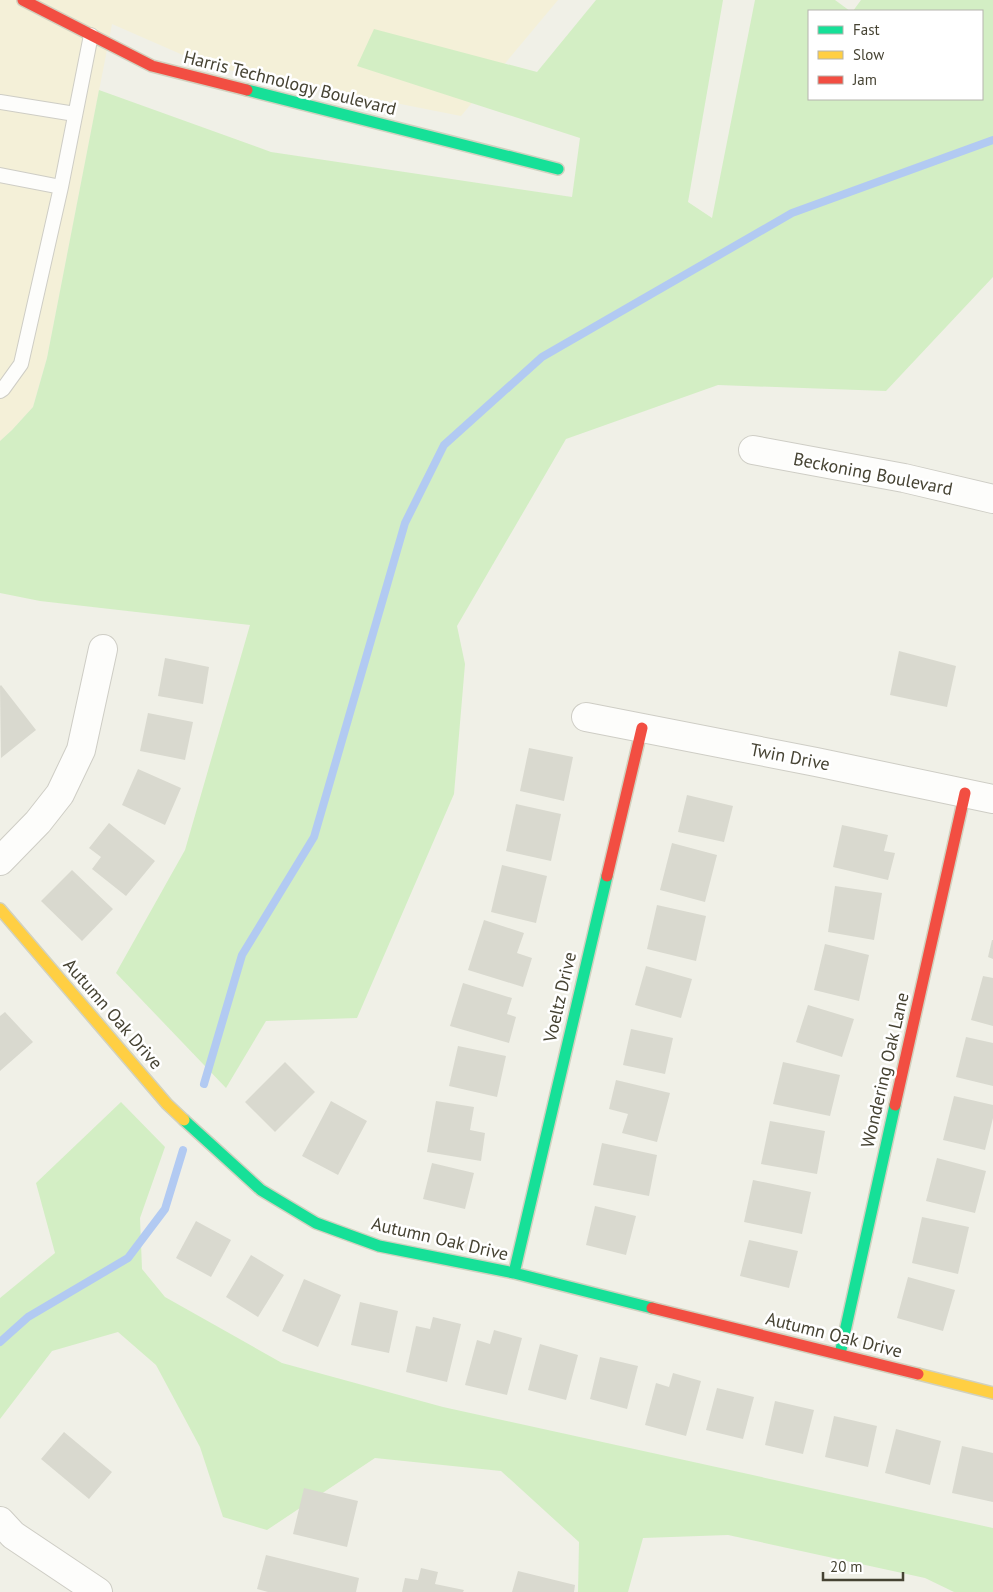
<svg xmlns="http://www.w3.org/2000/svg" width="993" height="1592" font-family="'PT Sans',sans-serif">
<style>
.commercial{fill:#f4f0d8}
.green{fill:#d3eec4}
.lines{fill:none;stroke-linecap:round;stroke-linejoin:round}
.stream{stroke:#b2caf2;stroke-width:8}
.building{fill:#d9d9cf}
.lane-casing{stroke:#cecdc5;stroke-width:16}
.street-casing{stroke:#cecdc5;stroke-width:30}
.fast-casing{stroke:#d1d1bf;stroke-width:14}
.slow-casing{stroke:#d1d1bf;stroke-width:14}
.jam-casing{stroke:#d1d1bf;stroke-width:14}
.lane{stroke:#fdfdfb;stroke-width:14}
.street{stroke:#fdfdfb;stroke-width:28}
.fast{stroke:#16e098;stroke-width:11}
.slow{stroke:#ffcf43;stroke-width:11}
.jam{stroke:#f24e42;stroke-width:11}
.labels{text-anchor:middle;stroke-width:5;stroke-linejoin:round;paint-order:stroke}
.street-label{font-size:18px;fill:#464333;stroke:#fff}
</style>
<rect width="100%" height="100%" fill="#f0f0e7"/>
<!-- commercial -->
<path class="commercial" d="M 0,0 L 558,0 L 461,116 L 208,66 L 112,24 L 47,358 L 33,407 L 12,430 L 0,441 Z"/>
<!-- green -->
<path class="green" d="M 596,0 L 723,0 L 688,202 L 712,218 L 755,0 L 835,0 L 850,11 L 809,11 L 809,99 L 982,99 L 982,11 L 853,11 L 861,0 L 993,0 L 993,277 L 886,391 L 718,385 L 566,439 L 457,626 L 465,664 L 454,794 L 357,1018 L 266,1021 L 226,1088 L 116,973 L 185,850 L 250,625 L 40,601 L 0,593 L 0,441 L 12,430 L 33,407 L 47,358 L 99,90 L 271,152 L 572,197 L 580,138 L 357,66 L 374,29 L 537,72 Z
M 121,1102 L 165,1147 L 140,1218 L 142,1269 L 165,1297 L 282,1363 L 443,1407 L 993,1528 L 993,1592 L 954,1592 L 925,1578 L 728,1535 L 643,1538 L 628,1592 L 578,1592 L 579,1542 L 501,1471 L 375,1458 L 267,1530 L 223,1517 L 200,1447 L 156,1365 L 118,1332 L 52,1351 L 0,1419 L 0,1298 L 55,1253 L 36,1183 Z"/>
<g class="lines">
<!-- stream -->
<path class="stream" d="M 204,1084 L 242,955 L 314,837 L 405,523 L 444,445 L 542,357 L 792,213 L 993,140
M 0,1342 L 28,1317 L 128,1258 L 165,1209 L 183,1150"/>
</g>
<!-- building -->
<path class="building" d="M 899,651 L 956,666 L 947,707 L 890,695 Z
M 165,658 L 209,667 L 203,704 L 158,696 Z
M 1,685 L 36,730 L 1,758 L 0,686 Z
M 148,713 L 193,722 L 185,760 L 140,751 Z
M 529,748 L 573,757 L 564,801 L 520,791 Z
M 138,769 L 181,788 L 165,825 L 122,805 Z
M 687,795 L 733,806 L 724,842 L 678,832 Z
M 516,804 L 561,814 L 551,861 L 506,851 Z
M 109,823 L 155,861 L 126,896 L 92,869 L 101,857 L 89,848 Z
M 842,825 L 888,835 L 884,851 L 895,853 L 888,880 L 833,867 Z
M 672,843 L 717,855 L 705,902 L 660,890 Z
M 502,865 L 547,876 L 536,923 L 491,912 Z
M 72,870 L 113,909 L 82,941 L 41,901 Z
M 835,886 L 882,893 L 874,940 L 828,932 Z
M 657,905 L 706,916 L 696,961 L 647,949 Z
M 484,920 L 524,933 L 517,953 L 532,958 L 523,987 L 468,970 Z
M 992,940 L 993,940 L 993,959 L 988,957 Z
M 825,944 L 869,955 L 859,1001 L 814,990 Z
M 646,966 L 692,979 L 681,1018 L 635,1005 Z
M 983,976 L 993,978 L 993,1026 L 971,1020 Z
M 463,983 L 512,998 L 507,1014 L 516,1017 L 509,1043 L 450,1026 Z
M 808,1005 L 854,1019 L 842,1057 L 796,1042 Z
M 5,1012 L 33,1042 L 0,1071 L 0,1016 Z
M 631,1029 L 673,1038 L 665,1074 L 623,1065 Z
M 966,1037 L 993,1043 L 993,1086 L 956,1077 Z
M 458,1046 L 506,1056 L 497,1097 L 449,1086 Z
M 285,1062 L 315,1092 L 275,1132 L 245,1102 Z
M 783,1062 L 840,1075 L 830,1116 L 773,1104 Z
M 616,1080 L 670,1093 L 657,1142 L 622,1133 L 628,1114 L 609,1109 Z
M 954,1096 L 993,1105 L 993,1118 L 985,1150 L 943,1140 Z
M 331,1101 L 367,1121 L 338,1175 L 302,1156 Z
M 436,1101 L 474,1107 L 470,1130 L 485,1133 L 481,1161 L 427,1152 Z
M 770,1121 L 825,1131 L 817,1174 L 761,1164 Z
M 602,1143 L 657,1155 L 649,1196 L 593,1185 Z
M 937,1158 L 986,1171 L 975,1213 L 926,1201 Z
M 432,1163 L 474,1173 L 465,1209 L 423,1199 Z
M 753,1180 L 811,1192 L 802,1234 L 744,1222 Z
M 595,1206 L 636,1216 L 626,1255 L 586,1245 Z
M 922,1217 L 969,1227 L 958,1274 L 912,1263 Z
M 196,1221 L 231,1240 L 211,1277 L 176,1258 Z
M 749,1240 L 798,1251 L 789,1288 L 740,1276 Z
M 251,1255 L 284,1275 L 258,1317 L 226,1297 Z
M 908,1277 L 955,1290 L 943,1331 L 897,1318 Z
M 304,1279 L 341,1295 L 318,1347 L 282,1331 Z
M 360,1302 L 398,1311 L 389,1353 L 351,1345 Z
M 433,1317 L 461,1324 L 447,1382 L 406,1372 L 416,1326 L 430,1329 Z
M 494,1330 L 522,1338 L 507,1395 L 465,1385 L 477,1340 L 490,1344 Z
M 540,1344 L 578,1355 L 566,1400 L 528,1390 Z
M 600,1357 L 638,1366 L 627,1409 L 590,1399 Z
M 673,1373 L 701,1381 L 686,1436 L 645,1425 L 656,1383 L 669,1387 Z
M 717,1388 L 754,1397 L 743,1439 L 706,1430 Z
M 775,1401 L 814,1410 L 803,1454 L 765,1445 Z
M 834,1416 L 877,1426 L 868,1467 L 825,1457 Z
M 896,1429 L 941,1441 L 930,1485 L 885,1473 Z
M 64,1432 L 112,1472 L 89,1499 L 41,1459 Z
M 962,1446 L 993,1453 L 993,1502 L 952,1493 Z
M 304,1488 L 358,1501 L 347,1547 L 293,1534 Z
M 266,1555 L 359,1578 L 356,1592 L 268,1592 L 257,1589 Z
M 421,1568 L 438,1572 L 435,1584 L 464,1590 L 463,1592 L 402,1592 L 405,1578 L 418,1580 Z
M 518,1571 L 575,1585 L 574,1592 L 512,1592 Z"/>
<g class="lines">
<!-- lane casing -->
<g class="lane-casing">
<path id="lane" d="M 0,102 L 75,114
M 0,175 L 61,187
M 0,391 L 3,389 L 21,364 L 61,187 L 91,35"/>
</g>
<!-- street casing -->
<g class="street-casing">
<path id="street" d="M 753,450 L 904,478 L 993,499
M 586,717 L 816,762 L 993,799
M 0,861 L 38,822 L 60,794 L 81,750 L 103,649
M 0,1521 L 13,1535 L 98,1592"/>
</g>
<!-- fast casing -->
<g class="fast-casing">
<path id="fast" d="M 247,90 L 558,169
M 184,1120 L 261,1190 L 316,1223 L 379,1246 L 514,1273 L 652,1308
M 514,1273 L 607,876
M 840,1354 L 895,1105"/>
</g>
<!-- slow casing -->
<g class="slow-casing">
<path id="slow" d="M 0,909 L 167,1104 L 184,1120
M 918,1374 L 993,1393"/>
</g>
<!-- jam casing -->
<g class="jam-casing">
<path id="jam" d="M 23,0 L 152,66 L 247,90
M 607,876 L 642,728
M 895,1105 L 965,793
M 652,1308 L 918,1374"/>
</g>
<!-- lane -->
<use href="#lane" class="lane"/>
<!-- street -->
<use href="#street" class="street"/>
<!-- fast -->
<use href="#fast" class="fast"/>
<!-- slow -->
<use href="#slow" class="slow"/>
<!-- jam -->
<use href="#jam" class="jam"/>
</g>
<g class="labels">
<!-- street labels -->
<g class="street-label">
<text transform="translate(290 83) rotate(14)" y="6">Harris Technology Boulevard</text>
<text transform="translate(873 474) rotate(11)" y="6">Beckoning Boulevard</text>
<text transform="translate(790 757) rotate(11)" y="6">Twin Drive</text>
<text transform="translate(560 997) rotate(-77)" y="6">Voeltz Drive</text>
<text transform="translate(113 1014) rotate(49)" y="6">Autumn Oak Drive</text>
<text transform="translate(885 1070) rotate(-77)" y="6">Wondering Oak Lane</text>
<text transform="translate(440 1239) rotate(13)" y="6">Autumn Oak Drive</text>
<text transform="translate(834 1335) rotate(14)" y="6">Autumn Oak Drive</text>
</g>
</g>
<!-- legend -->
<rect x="808" y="10" width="175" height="90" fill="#ffffff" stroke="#b5b4ad"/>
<rect x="818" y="26" width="25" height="8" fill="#16e098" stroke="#b5b4ad"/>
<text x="853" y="35" font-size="15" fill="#464333">Fast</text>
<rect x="818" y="51" width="25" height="8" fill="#ffcf43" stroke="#b5b4ad"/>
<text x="853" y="60" font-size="15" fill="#464333">Slow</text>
<rect x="818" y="76" width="25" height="8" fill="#f24e42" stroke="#b5b4ad"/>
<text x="853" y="85" font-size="15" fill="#464333">Jam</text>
<!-- scale -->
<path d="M823 1572v8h80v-8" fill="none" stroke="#464333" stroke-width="2.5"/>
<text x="830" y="1572" font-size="15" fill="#464333" stroke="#ffffff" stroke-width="4" paint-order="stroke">20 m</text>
</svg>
